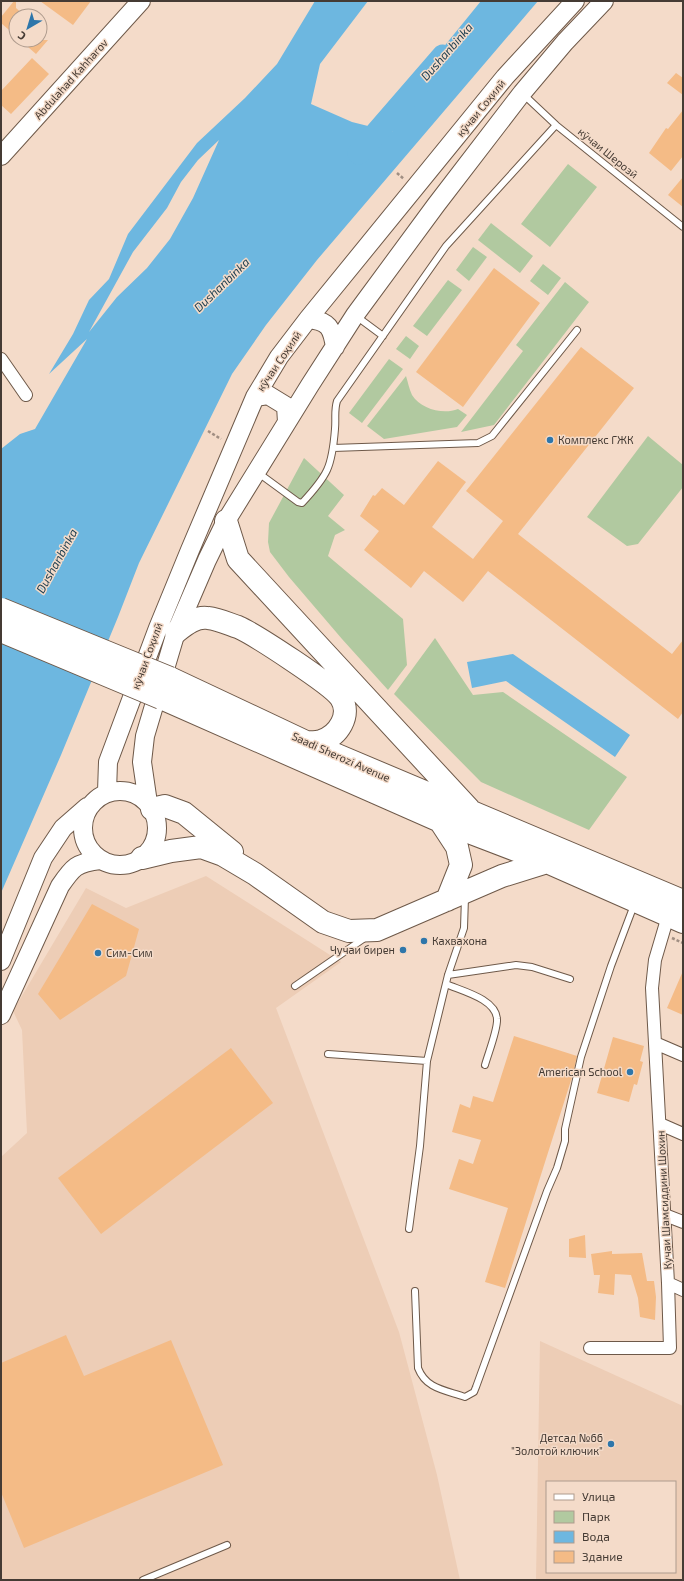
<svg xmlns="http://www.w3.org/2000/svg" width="684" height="1581" font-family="'Exo 2',sans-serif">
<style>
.built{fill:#edcdb6;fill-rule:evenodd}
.green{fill:#b1c9a0}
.water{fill:#6db7e0;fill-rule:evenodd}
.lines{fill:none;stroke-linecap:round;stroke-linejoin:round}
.river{stroke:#6db7e0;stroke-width:23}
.building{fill:#f4bb86}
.lane-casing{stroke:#6e5949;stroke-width:8}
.street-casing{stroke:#6e5949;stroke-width:14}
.secondary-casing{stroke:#6e5949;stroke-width:20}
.highway-casing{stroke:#6e5949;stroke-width:24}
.path{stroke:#a08e82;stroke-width:2.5;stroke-dasharray:3 2;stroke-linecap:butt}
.lane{stroke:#fff;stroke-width:6}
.street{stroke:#fff;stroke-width:12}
.secondary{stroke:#fff;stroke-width:18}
.highway{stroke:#fff;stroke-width:22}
.highway-bridge-casing{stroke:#6e5949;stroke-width:24;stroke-linecap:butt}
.highway-bridge{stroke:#fff;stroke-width:22}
.poi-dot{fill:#2e76aa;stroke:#f4dbc9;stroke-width:1.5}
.labels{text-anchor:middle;stroke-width:3;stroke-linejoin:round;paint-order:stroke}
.street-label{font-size:11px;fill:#453b34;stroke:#f4dbc9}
.poi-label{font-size:11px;fill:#453b34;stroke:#f4dbc9;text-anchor:start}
.water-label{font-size:12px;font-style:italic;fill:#1c3d4f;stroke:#f4dbc9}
</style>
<rect width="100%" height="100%" fill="#f4dbc9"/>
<!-- built -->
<path class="built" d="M 206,876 L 341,962 L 276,1008 L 399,1332 L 437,1475 L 460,1580 L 1,1580 L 1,1157 L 27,1133 L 22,1030 L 13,1011 L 86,888 L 126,908 Z
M 540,1341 L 683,1406 L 683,1580 L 536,1580 ZM 547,1482 L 675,1482 L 675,1572 L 547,1572 Z"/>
<!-- green -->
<path class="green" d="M 568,164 L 597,187 L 550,247 L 521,224 Z
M 491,223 L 533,256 L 520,273 L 478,240 Z
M 473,247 L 487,257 L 469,281 L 456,270 Z
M 543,264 L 561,278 L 548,295 L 530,281 Z
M 448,280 L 462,290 L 427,336 L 413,326 Z
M 565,282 L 589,302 L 494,425 L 461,432 L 523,351 L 516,345 Z
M 406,336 L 419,346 L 410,359 L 396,349 Z
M 389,359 L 403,369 L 362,423 L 349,413 Z
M 406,376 C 408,382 409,389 412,395 C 421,409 443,415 458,409 L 467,415 L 457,427 L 384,439 L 367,426 Z
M 648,436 L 683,465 L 683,487 L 638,544 L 627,546 L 587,517 Z
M 304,458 L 344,495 L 328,516 L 345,530 L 335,535 L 328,556 L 403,619 L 407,665 L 388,690 L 342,639 L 289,577 L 270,552 L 268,542 L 269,523 Z
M 435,638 L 473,695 L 503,692 L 627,777 L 589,830 L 481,782 L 394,694 Z"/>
<!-- water -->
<path class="water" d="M 315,1 L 368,1 L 320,64 L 311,104 L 352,122 L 392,132 L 407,105 L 446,44 L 481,1 L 538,1 L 317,260 L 266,325 L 232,374 L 139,563 L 118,617 L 61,755 L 1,893 L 1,449 L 20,434 L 35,429 L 87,339 L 49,374 L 73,334 L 89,300 L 109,279 L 128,234 L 197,143 L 245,98 L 277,64 ZM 219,140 L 193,198 L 170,239 L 147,268 L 117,297 L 89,332 L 133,252 L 167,208 L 181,182 L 198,160 Z
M 513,654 L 630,735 L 615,757 L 506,681 L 472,688 L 467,662 Z"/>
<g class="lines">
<!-- river -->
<path class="river" d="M 359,153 L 443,56"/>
</g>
<!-- building -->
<path class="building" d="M 14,1 L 16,1 L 16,8 L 25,16 L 16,16 L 16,36 L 1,23 L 1,17 Z
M 40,1 L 91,1 L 73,25 Z
M 20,40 L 48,40 L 36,54 Z
M 32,58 L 49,74 L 11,114 L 1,105 L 1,91 Z
M 676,73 L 683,78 L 683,95 L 667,83 Z
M 683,110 L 683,156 L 671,171 L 649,153 L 666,128 L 668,129 Z
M 683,177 L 683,207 L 668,195 Z
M 494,268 L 540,303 L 463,407 L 416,372 Z
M 581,347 L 634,388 L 518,534 L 672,654 L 683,640 L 683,712 L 678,719 L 488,571 L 463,602 L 424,571 L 411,588 L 364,550 L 379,531 L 360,516 L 373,495 L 375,496 L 382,488 L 404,505 L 438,461 L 466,482 L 432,527 L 473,559 L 503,521 L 466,491 Z
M 92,904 L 139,929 L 126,976 L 60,1020 L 38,994 Z
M 683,971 L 683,1015 L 667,1008 Z
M 514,1036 L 577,1056 L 573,1074 L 505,1288 L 485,1282 L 508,1208 L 449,1189 L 459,1159 L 473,1164 L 481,1140 L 452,1132 L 460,1104 L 470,1108 L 473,1096 L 493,1102 Z
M 613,1037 L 644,1046 L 640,1061 L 643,1062 L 637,1085 L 634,1084 L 629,1102 L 597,1093 Z
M 231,1048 L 273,1103 L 101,1234 L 58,1178 Z
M 585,1235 L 586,1258 L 569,1257 L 569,1239 Z
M 612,1251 L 612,1254 L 642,1253 L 647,1281 L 654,1281 L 656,1297 L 655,1320 L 640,1317 L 638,1298 L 631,1275 L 615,1274 L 614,1295 L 598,1293 L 600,1275 L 594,1275 L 591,1254 Z
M 66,1335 L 84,1376 L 171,1340 L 223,1465 L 24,1548 L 1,1492 L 1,1363 Z"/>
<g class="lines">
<!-- lane casing -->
<g class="lane-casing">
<path id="lane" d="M 523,94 L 556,125 L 683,227
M 356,316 L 383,336
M 333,448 L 478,443 L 492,436 L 577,330
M 257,472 L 298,502 L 302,503 C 328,475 332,467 335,429 C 336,418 334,411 337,401 L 446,246 L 556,125
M 448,975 L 516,965 L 532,967 L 570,979
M 446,984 C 462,991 496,999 497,1019 C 498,1029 488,1054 485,1065
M 295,986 L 366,937
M 328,1054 L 427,1061
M 409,1229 L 420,1146 L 427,1061 L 448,975 L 464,928 L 465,897
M 415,1291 L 418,1368 C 426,1389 445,1390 465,1397 L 474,1392 L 476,1387 L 547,1191 L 557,1168 L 565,1141 L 565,1129 L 581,1057 L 611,966 L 634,905
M 143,1580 L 227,1545"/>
</g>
<!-- street casing -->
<g class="street-casing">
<path id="street" d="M 1,359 L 26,395
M 668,916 L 655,960 L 652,988 L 668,1283 L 683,1290
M 655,1043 L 683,1055
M 660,1124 L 683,1134
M 665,1215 L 683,1222
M 590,1348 L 670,1348 L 668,1283"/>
</g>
<!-- secondary casing -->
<g class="secondary-casing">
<path id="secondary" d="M 1,156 L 141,1
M 308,319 C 329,321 332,328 335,347
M 255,397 L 268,395 L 286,406 L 287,422
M83 828a37 37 0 1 1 74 0a37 37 0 1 1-74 0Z
M 107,792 L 108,762 L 158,628 L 190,550 L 255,397 L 279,357 L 308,319 L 505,77 L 575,1
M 148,803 L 142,762 L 145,736 L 176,632 L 207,560 L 226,521 L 310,385 L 355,315 L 436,205 L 522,93 L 565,42 L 604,1
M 1,961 L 43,858 L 63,828 L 87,807
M 1,1015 L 60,886 C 73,867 76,863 100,860"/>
</g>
<!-- highway casing -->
<g class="highway-casing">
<path id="highway" d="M 226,521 L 238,559 L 469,809
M 176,632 C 185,625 196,616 208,618 C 218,619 229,624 238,627 C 254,634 333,685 341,698 C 352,715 338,736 321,741 C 316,743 310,742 306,742
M 170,678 L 306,742 L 683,901
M 161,698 L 440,821 L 547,862 L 683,922
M 152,809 L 165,806 L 184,813 L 232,852
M 440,821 L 457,847 L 461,865 L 447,900
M 142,858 L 171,851 L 201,847 L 223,855 L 255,874 L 323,922 L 349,931 L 377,930 L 502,876 L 547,862"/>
</g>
<!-- path -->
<path class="path" d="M 397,173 L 404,179
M 208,431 L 221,439
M 672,938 L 683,943"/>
<!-- lane -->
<use href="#lane" class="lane"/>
<!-- street -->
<use href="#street" class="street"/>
<!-- secondary -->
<use href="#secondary" class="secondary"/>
<!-- highway -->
<use href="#highway" class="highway"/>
<!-- highway-bridge casing -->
<g class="highway-bridge-casing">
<path id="highway-bridge" d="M 1,609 L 170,678
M 1,631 L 161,698"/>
</g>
<!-- highway-bridge -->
<use href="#highway-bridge" class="highway-bridge"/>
</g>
<!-- markers -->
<g class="poi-dot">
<circle cx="550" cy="440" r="4"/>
<circle cx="424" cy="941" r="4"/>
<circle cx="403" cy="950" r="4"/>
<circle cx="98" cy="953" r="4"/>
<circle cx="630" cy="1072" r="4"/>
<circle cx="611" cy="1444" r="4"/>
</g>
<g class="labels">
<!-- street labels -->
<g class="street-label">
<text transform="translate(71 79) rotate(-48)" y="4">Abdulahad Kahharov</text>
<text transform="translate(481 108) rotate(-51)" y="4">кӯчаи Соҳилӣ</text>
<text transform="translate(608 153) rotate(39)" y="4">кӯчаи Шерозӣ</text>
<text transform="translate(279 361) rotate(-56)" y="4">кӯчаи Соҳилӣ</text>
<text transform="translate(147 656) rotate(-70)" y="4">кӯчаи Соҳилӣ</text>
<text transform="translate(341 757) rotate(24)" y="4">Saadi Sherozi Avenue</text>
<text transform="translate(664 1200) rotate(-93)" y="4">Кучаи Шамсиддини Шохин</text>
</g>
<!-- poi labels -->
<g class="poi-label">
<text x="558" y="444">Комплекс ГЖК</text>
<text x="432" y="945">Кахвахона</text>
<text x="395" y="954" text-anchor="end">Чучаи бирен</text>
<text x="106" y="957">Сим-Сим</text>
<text x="622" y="1076" text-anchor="end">American School</text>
<text x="603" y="1442" text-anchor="end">Детсад №66<tspan x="603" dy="13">"Золотой ключик"</tspan></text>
</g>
<!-- water labels -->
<g class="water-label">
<text transform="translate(447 52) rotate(-49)" y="4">Dushanbinka</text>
<text transform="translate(222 285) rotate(-44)" y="4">Dushanbinka</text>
<text transform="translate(57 561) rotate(-61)" y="4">Dushanbinka</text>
</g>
</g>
<!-- border -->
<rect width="684" height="1581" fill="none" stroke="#453b34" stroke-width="4"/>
<!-- legend -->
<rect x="546" y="1481" width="130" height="92" fill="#f4dbc9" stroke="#ae9b8d"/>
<rect x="554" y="1494" width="20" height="6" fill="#ffffff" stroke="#ae9b8d"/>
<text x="582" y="1501" font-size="12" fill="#453b34">Улица</text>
<rect x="554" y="1511" width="20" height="12" fill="#b1c9a0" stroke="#ae9b8d"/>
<text x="582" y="1521" font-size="12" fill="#453b34">Парк</text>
<rect x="554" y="1531" width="20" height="12" fill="#6db7e0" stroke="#ae9b8d"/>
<text x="582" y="1541" font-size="12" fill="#453b34">Вода</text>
<rect x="554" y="1551" width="20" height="12" fill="#f4bb86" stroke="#ae9b8d"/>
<text x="582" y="1561" font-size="12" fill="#453b34">Здание</text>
<!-- north arrow -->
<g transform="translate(28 28) rotate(218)"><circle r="19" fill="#f4dbc9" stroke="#ae9b8d"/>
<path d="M0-3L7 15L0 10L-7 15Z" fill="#2e76aa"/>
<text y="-6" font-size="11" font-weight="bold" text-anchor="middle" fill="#453b34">С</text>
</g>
</svg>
